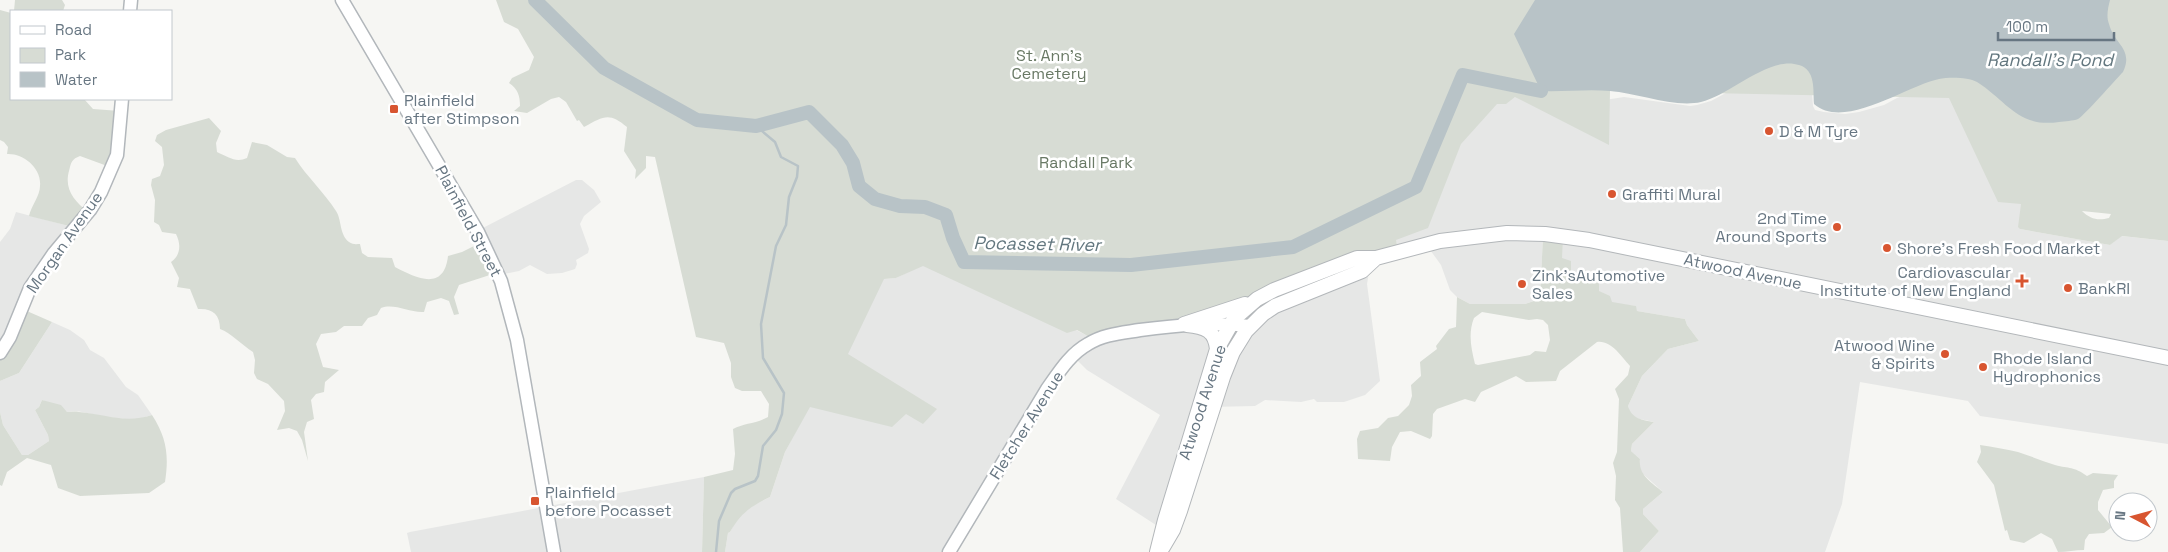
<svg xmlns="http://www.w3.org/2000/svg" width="2168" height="552" font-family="'Space Grotesk',sans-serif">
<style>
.built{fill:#e6e7e6}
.green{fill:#d7dcd4;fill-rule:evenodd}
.water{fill:#b8c3c7}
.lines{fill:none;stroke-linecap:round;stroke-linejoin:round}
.stream{stroke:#b8c3c7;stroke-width:2.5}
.river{stroke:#b8c3c7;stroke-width:14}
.secondary-casing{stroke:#b2b7bb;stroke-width:15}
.primary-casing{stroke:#b3b7ba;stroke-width:16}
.secondary{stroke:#fff;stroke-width:12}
.primary{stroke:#fff;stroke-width:14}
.poi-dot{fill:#d85530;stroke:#fff;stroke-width:2}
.labels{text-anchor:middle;stroke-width:5;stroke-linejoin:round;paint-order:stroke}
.park-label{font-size:16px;fill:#697965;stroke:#fff}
.poi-label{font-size:16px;fill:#677682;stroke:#fff;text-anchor:start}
.street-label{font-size:16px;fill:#677682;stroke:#fff}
.water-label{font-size:18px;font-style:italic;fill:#63777f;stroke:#fff}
</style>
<rect width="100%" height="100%" fill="#f6f6f3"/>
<!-- built -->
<path class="built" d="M 1776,66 L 1811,81 L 1813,106 L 1815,110 L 1824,112 L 1845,114 L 1859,112 L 1884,105 L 1897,98 L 1944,81 L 2023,193 L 2020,229 L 2110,245 L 2121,236 L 2168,241 L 2168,444 L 1980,416 L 1968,401 L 1860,382 L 1842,504 L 1825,552 L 1640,552 L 1659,531 L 1643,514 L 1643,509 L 1663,492 L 1643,474 L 1639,467 L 1640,459 L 1631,451 L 1632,444 L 1654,422 L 1635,418 L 1630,414 L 1628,406 L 1642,376 L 1668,349 L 1699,341 L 1687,325 L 1685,319 L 1637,311 L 1635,306 L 1612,303 L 1598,291 L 1594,281 L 1571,273 L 1543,236 L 1540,299 L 1525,304 L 1470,304 L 1457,297 L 1450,290 L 1441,265 L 1428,247 L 1398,250 L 1394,232 L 1460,107 L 1507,101 L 1523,93 L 1592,102 L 1624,97 L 1690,106 L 1697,105 L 1711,101 Z
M 576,180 L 582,180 L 594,190 L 601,202 L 584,216 L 580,224 L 589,249 L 588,253 L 576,260 L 577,264 L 575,269 L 562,273 L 547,274 L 530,265 L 519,271 L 499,275 L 477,231 Z
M 16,212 L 69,226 L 0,346 L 0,242 L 10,229 Z
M 1359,264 L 1370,267 L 1367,284 L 1380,381 L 1365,395 L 1344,402 L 1317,402 L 1314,399 L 1301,402 L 1265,400 L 1255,406 L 1210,407 L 1159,527 L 1116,499 L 1160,415 L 1087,370 L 1073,356 L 948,552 L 725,552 L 728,533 L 730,532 L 739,515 L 750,507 L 770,497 L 785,452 L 811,403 L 843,354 L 853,281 L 896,278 L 921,266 L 932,265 L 1026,305 L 1094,339 Z
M 52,322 L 70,330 L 84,340 L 90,350 L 104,358 L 126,387 L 138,395 L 152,415 L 136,420 L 105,417 L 77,411 L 67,412 L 62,408 L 42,400 L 39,407 L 35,410 L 48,435 L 49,441 L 28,455 L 22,455 L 3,425 L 0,412 L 0,381 L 19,373 Z
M 704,477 L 702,552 L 411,552 L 407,533 L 410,532 Z"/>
<!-- green -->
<path class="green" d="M 15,0 L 62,0 L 65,5 L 63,11 L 14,11 Z
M 496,0 L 2168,0 L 2168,241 L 2122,236 L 2110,245 L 2020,229 L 2018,227 L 2021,204 L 1998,202 L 1949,98 L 1610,91 L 1609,145 L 1515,97 L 1506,104 L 1497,104 L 1461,144 L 1428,228 L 1396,240 L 1398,250 L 1209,316 L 1093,339 L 1077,330 L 1067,333 L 923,266 L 896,278 L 884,279 L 848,354 L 937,409 L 923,424 L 906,414 L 892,427 L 810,407 L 785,452 L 770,497 C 750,507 742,512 730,532 L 728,533 L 725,552 L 702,552 L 704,477 L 733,470 L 735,454 L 733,429 C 744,423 755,424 768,417 L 769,404 L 761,391 L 742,391 L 735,388 L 731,377 L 731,363 L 724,343 L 696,337 L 655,157 L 646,156 L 646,168 L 635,179 L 636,170 L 624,151 L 627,127 C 609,112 604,116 584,127 L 579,120 L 577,121 L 566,102 L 559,97 L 551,99 L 527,113 L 514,111 L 520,106 C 520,96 518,89 509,83 L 512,78 L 529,70 L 534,57 L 518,29 L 504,22 ZM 2082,211 L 2111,214 L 2109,218 C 2098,221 2090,219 2082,211 Z
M 0,10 L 11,13 L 11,99 L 84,99 L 93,109 L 120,111 L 110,167 L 80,156 C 72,159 71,162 69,171 C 64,189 74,201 88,212 L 69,226 L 29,216 C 31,206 40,196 40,186 C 42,168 23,153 7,154 L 8,147 L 4,142 L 0,140 Z
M 209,118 L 221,131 L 216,143 L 217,152 C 228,157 236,163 247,158 L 252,142 L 267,145 L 287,157 L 295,158 C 307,177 324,192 336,211 C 342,220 339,234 349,242 C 353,245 357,244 360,244 L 362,253 L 368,257 L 392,258 L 395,267 C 416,278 444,292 448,256 L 462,252 L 482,242 L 496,273 L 459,285 L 454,297 L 459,314 L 454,315 L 449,301 L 441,298 L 427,302 L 424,312 C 409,313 395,303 381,308 L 377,315 L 368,318 L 362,326 L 344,326 L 336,332 L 321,334 L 316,344 L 323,367 L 339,370 L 325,382 L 324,392 L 316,394 L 311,400 L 314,419 L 307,422 L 304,432 L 308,461 L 302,440 L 297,431 L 289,428 L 277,430 L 285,411 L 284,401 L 268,384 L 257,379 L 254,373 L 255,360 L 253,352 C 242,345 231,333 220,329 C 220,314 212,308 198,309 L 190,289 L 177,287 L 179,278 L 171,262 C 181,255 181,244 176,234 L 162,232 L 159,225 L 154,222 L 155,200 L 151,185 L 152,179 L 160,176 L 164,165 L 162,147 L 155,141 L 157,135 L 166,130 Z
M 1543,236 L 1563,237 L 1562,258 L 1571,261 L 1571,273 L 1594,280 L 1599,284 L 1599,291 L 1610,296 L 1612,302 L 1636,306 L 1637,311 L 1685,319 L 1687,325 L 1699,341 L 1668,349 L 1642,376 L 1628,406 C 1632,419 1642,420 1654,422 L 1632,444 L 1631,451 L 1640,459 C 1638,475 1652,483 1663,492 L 1643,509 L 1643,514 L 1659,531 L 1640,552 L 1623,552 L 1620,508 L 1615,500 L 1616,476 L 1613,463 L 1617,452 L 1619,399 L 1615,389 L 1628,375 L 1630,366 C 1621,356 1611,340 1597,342 L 1560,371 L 1556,381 L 1526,382 L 1516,376 L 1481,392 L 1475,402 L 1465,399 L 1437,409 L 1433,414 L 1432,436 L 1430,439 L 1411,431 L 1400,432 L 1392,447 L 1390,461 L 1358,459 L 1357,439 L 1360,431 L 1378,428 L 1388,418 L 1398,416 L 1409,405 L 1412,396 L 1411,385 L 1421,376 L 1420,362 L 1437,349 L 1436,346 L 1449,329 L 1456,327 L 1457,297 L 1470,304 L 1525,304 L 1540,299 ZM 1482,312 L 1529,320 L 1537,319 L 1543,320 L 1548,325 L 1550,340 L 1546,352 L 1535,351 L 1530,355 L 1478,365 L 1475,364 C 1471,348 1468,333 1474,318 Z
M 20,308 L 52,322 L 19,373 L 0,381 L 0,346 Z
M 42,400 L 61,405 L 67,412 C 71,412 75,411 79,412 C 105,414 125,424 152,415 C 167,438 169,456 165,482 L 149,493 L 80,496 L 58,488 L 51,465 L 27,458 L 7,472 L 2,486 L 0,485 L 0,412 L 3,425 L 22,455 L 28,455 L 49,441 L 48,435 L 35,410 L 39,407 Z
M 1980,445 C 1993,447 2006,449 2018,452 C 2030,456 2043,461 2055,465 C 2070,469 2073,466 2087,476 L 2093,473 L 2118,475 L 2114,481 L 2114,488 L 2103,490 L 2098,502 L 2098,510 L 2112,527 L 2104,533 L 2089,534 L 2085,540 L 2084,550 C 2075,550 2067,552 2058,552 L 2052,539 L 2041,533 L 2024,543 L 2010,540 L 2007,530 L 2005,531 L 1994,485 L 1977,462 L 1981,452 Z"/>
<!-- water -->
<path class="water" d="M 1535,0 L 2110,0 C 2108,8 2106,16 2109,24 C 2114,44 2134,49 2123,72 C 2115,80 2085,115 2078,119 C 2073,121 2065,121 2059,122 C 2018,128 2007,101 1977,82 C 1968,77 1949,77 1939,79 C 1908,85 1844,131 1814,104 C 1813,90 1816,70 1799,65 C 1770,55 1730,95 1701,102 C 1674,108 1638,93 1610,91 C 1587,89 1564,92 1541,91 L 1514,34 Z"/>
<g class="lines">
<!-- stream -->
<path class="stream" d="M 716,552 L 719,521 L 731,493 L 735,489 L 755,481 L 758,476 L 763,446 L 776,430 L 782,414 L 784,393 L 763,358 L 761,324 L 776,246 L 786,225 L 789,197 L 797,177 L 798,166 L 781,157 L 775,142 L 756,126"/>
<!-- river -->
<path class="river" d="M 535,0 L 604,68 L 697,120 L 756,126 L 809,112 L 842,145 L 853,163 L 859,186 L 875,199 L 900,206 L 925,207 L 946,215 L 953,238 L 964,262 L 1131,265 L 1293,247 L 1416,187 L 1463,75 L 1541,91"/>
<!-- secondary casing -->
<g class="secondary-casing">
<path id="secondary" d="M 342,0 L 478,232 L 501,281 L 517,340 L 554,552
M 130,11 L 131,0
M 0,353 L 10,337 L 30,288 L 54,253 L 90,210 L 101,192 L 117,155 L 122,99
M 949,552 L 1047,389 C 1059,372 1070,354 1088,344 C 1104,334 1122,333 1140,330 C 1178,325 1213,322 1251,326"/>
</g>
<!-- primary casing -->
<g class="primary-casing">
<path id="primary" d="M 1184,324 L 1245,304
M 1187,325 C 1205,327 1215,330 1217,349
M 1163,547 L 1173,530 L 1180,511 L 1223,377 L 1233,352 L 1246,331 L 1263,314 L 1275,306 L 1362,271 L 1376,258
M 1157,552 L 1165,520 L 1217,349 L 1234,319 L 1257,299 L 1274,290 L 1357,258 L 1376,258 L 1440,241 L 1507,233 L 1545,234 L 1589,240 L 2168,358"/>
</g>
<!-- secondary -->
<use href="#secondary" class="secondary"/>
<!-- primary -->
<use href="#primary" class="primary"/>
</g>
<!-- markers -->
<g class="poi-dot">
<rect x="389" y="104" width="10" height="10" rx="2.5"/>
<circle cx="1769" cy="131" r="5"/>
<circle cx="1612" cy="194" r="5"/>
<circle cx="1837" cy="227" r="5"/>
<circle cx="1887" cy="248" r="5"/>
<path d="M2019.5 273.5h5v5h5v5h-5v5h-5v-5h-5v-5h5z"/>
<circle cx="1522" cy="284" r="5"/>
<circle cx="2068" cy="288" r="5"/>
<circle cx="1945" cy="354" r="5"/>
<circle cx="1983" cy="367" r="5"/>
<rect x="530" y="496" width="10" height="10" rx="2.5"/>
</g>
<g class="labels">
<!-- park labels -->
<g class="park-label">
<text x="1049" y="61">St. Ann's<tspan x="1049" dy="18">Cemetery</tspan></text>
<text x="1086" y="168">Randall Park</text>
</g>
<!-- poi labels -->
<g class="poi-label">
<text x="404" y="106">Plainfield<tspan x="404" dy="18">after Stimpson</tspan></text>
<text x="1779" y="137">D &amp; M Tyre</text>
<text x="1622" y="200">Graffiti Mural</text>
<text x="1827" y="224" text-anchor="end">2nd Time<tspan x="1827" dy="18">Around Sports</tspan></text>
<text x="1897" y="254">Shore's Fresh Food Market</text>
<text x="2011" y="278" text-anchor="end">Cardiovascular<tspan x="2011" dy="18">Institute of New England</tspan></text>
<text x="1532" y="281">Zink'sAutomotive<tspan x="1532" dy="18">Sales</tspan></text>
<text x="2078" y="294">BankRI</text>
<text x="1935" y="351" text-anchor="end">Atwood Wine<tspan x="1935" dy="18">&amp; Spirits</tspan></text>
<text x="1993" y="364">Rhode Island<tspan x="1993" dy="18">Hydrophonics</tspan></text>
<text x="545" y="498">Plainfield<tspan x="545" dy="18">before Pocasset</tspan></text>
</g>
<!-- street labels -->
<g class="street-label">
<text transform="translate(469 221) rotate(62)" y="6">Plainfield Street</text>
<text transform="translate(64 242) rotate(-55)" y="6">Morgan Avenue</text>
<text transform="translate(1743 271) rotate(12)" y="6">Atwood Avenue</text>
<text transform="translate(1202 402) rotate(-72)" y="6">Atwood Avenue</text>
<text transform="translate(1026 425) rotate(-58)" y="6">Fletcher Avenue</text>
</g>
<!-- water labels -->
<g class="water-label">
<text x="2050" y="66">Randall's Pond</text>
<text transform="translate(1037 244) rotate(1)" y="6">Pocasset River</text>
</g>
</g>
<!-- legend -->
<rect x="10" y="10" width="162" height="90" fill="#ffffff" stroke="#c2c8cd"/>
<rect x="20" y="26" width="25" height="8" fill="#ffffff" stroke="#c2c8cd"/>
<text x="55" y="35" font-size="15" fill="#677682">Road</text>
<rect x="20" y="48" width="25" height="15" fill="#d7dcd4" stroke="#c2c8cd"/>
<text x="55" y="60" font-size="15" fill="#677682">Park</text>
<rect x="20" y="72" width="25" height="15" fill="#b8c3c7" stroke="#c2c8cd"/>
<text x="55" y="85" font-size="15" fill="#677682">Water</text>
<!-- north arrow -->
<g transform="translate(2133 517) rotate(276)"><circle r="24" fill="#ffffff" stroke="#c2c8cd"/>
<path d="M0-4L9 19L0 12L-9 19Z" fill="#d85530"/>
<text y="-8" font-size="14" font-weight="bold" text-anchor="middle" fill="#677682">N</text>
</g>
<!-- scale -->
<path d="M1998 32v8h116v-8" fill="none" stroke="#677682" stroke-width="2.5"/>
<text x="2006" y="32" font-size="15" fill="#677682" stroke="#ffffff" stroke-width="4" paint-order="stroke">100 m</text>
</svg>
